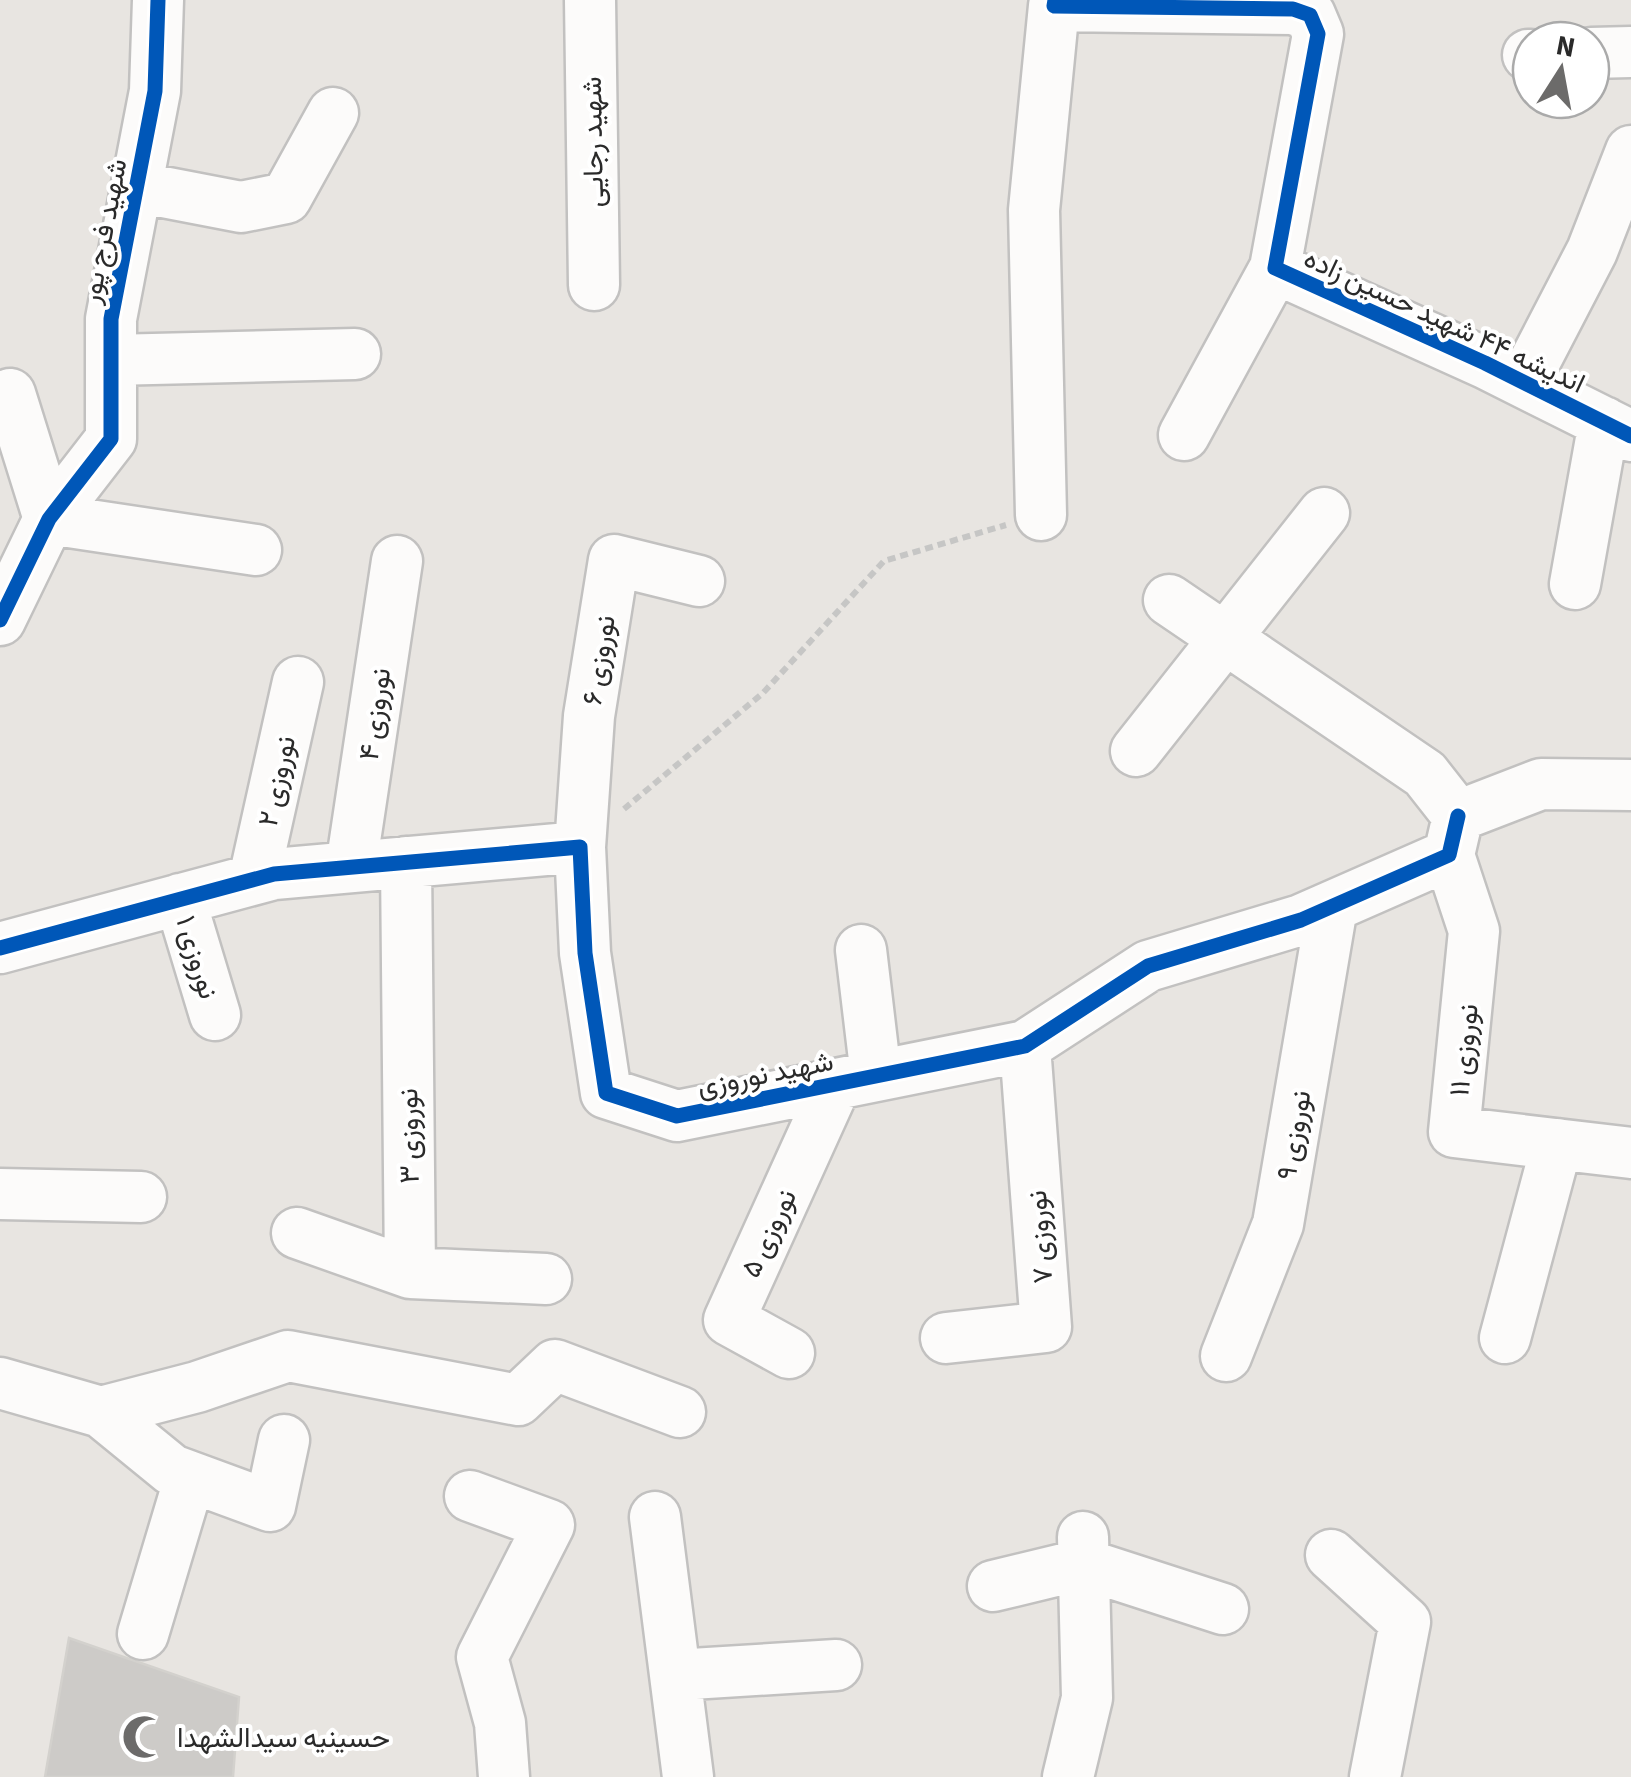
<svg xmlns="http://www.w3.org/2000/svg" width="1631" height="1777" font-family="'Source Sans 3',Vazirmatn,sans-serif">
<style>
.building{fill:#cdcbc8;stroke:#d3d1cd;stroke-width:2.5}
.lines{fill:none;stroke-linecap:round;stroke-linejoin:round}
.minor-casing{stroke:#c2c1c0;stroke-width:55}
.path{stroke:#c6c6c5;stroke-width:6;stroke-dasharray:8 5;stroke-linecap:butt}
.minor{stroke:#fcfbfa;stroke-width:50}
.cycleway-casing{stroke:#fff;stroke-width:21}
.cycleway{stroke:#0057b8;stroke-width:15}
.labels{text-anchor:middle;stroke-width:8;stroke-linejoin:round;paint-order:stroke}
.street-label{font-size:28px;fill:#2a2a2a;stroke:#fff}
.poi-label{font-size:28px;fill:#2a2a2a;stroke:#fff;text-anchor:start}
</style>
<rect width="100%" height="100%" fill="#e8e5e1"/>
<!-- building -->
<path class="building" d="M 69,1638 L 239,1697 L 233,1777 L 45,1777 Z"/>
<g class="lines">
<!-- minor casing -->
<g class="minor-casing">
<path id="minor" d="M 590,0 L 594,285
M 1055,0 L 1054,6 L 1293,9 L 1310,15 L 1318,34 L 1275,268 L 1485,363 L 1631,436
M 1591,53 L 1631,52
M 1528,55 L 1531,55
M 137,187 L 241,207 L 286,198 L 333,113
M 111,360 L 355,354
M 1524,382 L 1592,251 L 1631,151
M 10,394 L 49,519 L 256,550
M 1184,435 L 1275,268
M 1041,515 L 1034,210 L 1054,6
M 1575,584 L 1604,422
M 1169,600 L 1425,774 L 1458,816
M 0,620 L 49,519 L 111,439 L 111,319 L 155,91 L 158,0
M 1136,751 L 1324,513
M 1458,816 L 1541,784 L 1631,785
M 580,847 L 589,716 L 614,560 L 699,581
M 1449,855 L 1474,931 L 1454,1132 L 1631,1153
M 406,862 L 410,1273 L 546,1279
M 351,867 L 397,561
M 254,879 L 298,682
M 180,899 L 215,1015
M 0,948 L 274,874 L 580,847 L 585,953 L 606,1093 L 677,1116 L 1025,1046 L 1148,966 L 1301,920 L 1449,855 L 1458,816
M 861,950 L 876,1076
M 0,1194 L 141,1197
M 297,1233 L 410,1273
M 946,1338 L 1046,1327 L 1025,1046
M 1505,1338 L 1557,1144
M 789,1353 L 729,1320 L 836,1084
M 1226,1356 L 1278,1224 L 1332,907
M 0,1383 L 101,1412 L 172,1470 L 270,1506 L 284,1440
M 101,1412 L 197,1387 L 288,1356 L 518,1400 L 555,1365 L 680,1412
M 470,1496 L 549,1525 L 482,1657 L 500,1723 L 504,1777
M 655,1517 L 688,1777
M 1331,1555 L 1405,1622 L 1375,1777
M 993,1586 L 1084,1564 L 1223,1609
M 143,1634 L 190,1477
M 675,1675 L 836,1665
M 1068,1777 L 1087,1698 L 1083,1537"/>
</g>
<!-- path -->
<path class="path" d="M 624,809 L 763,693 L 884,561 L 1006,525"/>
<!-- minor -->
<use href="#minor" class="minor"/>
<!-- cycleway casing -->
<g class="cycleway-casing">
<path id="cycleway" d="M 1055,0 L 1054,6 L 1293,9 L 1310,15 L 1318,34 L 1275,268 L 1485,363 L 1631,436
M 0,620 L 49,519 L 111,439 L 111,319 L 155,91 L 158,0
M 0,948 L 274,874 L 580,847 L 585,953 L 606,1093 L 677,1116 L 1025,1046 L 1148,966 L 1301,920 L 1449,855 L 1458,816"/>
</g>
<!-- cycleway -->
<use href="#cycleway" class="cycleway"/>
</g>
<!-- icons -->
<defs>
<g id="mosque-bare" transform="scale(3.45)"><path d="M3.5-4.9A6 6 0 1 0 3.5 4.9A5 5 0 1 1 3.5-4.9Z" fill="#6c6b6a" stroke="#fff" stroke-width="2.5" paint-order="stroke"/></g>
</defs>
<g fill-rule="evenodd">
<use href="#mosque-bare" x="144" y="1737"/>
</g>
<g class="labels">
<!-- street labels -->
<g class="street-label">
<text transform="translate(592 142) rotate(-91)" y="10">شهید رجایی</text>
<text transform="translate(103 231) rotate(-79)" y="10">شهید فرج پور</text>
<text transform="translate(1445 320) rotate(25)" y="10">اندیشه ۴۴ شهید حسین زاده</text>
<text transform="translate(598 660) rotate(-81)" y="10">نوروزی ۶</text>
<text transform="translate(374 714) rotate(-82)" y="10">نوروزی ۴</text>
<text transform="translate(276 781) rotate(-78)" y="10">نوروزی ۲</text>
<text transform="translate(198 957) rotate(73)" y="10">نوروزی ۱</text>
<text transform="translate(1463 1050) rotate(-84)" y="10">نوروزی ۱۱</text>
<text transform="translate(765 1073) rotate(-11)" y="10">شهید نوروزی</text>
<text transform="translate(1293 1135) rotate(-80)" y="10">نوروزی ۹</text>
<text transform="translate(408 1136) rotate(-91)" y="10">نوروزی ۳</text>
<text transform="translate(768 1233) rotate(-65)" y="10">نوروزی ۵</text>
<text transform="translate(1039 1237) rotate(-94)" y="10">نوروزی ۷</text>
</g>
<!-- poi labels -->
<g class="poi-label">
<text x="177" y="1747">حسینیه سیدالشهدا</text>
</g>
</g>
<!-- north arrow -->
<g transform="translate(1561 70) rotate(11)"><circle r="48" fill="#ffffff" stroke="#aaaaaa" stroke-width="2.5"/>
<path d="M0-8L18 38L0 25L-18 38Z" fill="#6c6b6a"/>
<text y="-15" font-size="28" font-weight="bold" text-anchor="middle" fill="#2a2a2a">N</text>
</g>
</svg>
